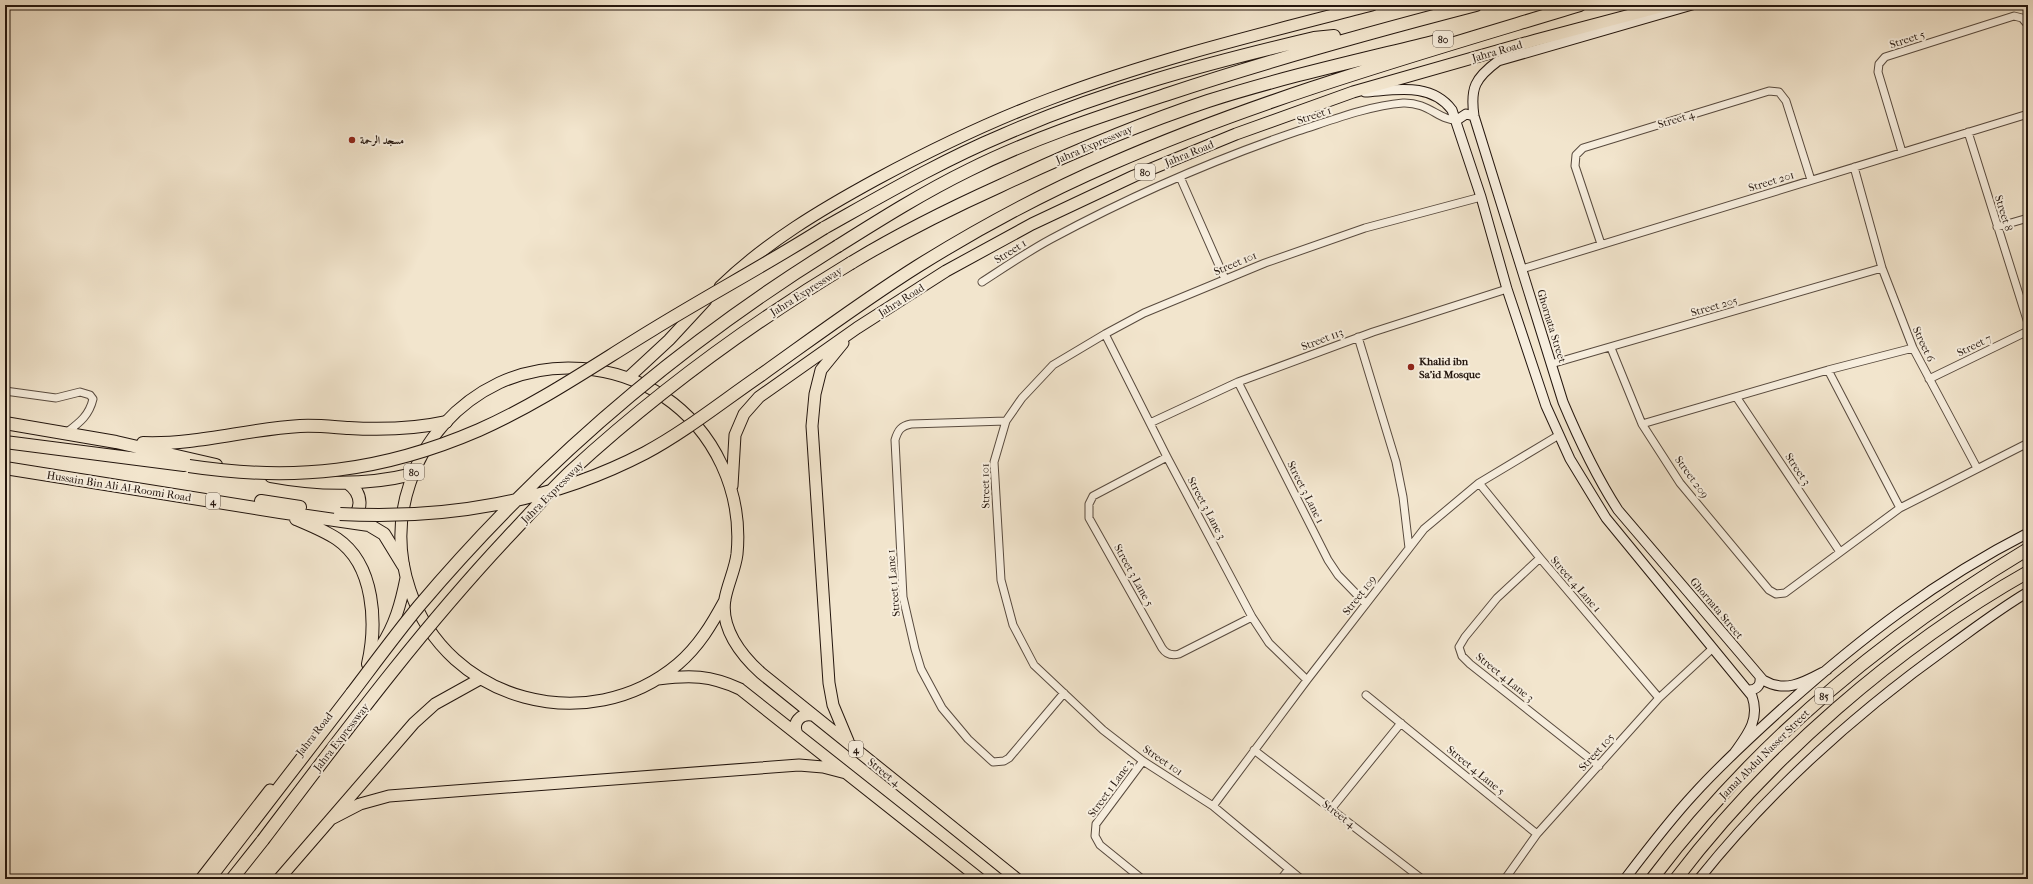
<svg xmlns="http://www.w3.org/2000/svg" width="2033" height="884" font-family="'IM FELL French Canon',Amiri,serif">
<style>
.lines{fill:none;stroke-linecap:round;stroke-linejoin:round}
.street-casing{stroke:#584a3e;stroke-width:9}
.secondary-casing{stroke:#24160e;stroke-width:11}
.primary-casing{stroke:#24160e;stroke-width:13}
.highway-casing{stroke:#24160e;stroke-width:14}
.street{stroke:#f7eede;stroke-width:7}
.secondary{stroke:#f7eede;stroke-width:9}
.primary{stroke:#f2e5cd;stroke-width:11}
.highway{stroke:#f2e5cd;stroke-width:12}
.highway-bridge-casing{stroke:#24160e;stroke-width:14;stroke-linecap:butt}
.highway-bridge{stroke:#f2e5cd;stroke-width:12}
.poi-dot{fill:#8f2418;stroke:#f7eede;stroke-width:1.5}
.labels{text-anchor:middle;stroke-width:4;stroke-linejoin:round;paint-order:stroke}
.shield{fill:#f7eede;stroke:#63574c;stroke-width:1}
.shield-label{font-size:10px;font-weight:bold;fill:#24160e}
.street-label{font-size:11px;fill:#24160e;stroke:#f7eede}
.poi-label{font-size:11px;font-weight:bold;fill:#24160e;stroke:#f7eede;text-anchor:start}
</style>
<rect width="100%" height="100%" fill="#f2e5cd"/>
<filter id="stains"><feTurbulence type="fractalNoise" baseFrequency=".005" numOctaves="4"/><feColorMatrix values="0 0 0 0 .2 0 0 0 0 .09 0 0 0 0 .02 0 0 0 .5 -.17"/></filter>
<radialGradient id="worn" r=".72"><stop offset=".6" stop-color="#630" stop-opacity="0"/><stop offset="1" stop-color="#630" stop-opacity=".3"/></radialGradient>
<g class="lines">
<!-- street casing -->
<g class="street-casing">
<path id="street" d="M 1968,132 L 2028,323
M 1902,152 L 1878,72 L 1879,64 L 1885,57 L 2014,16 L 2022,18 L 2028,25
M 1854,167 L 1882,268 L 1913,348 L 1977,468
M 1180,177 L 1225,279
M 1997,227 L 2028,218
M 1601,244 L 1575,166 L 1576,155 L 1583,148 L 1769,91 L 1779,92 L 1786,101 L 1811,180
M 1522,269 L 2028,114
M 982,282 C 1005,267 1027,252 1051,239 C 1131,196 1213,160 1298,131 C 1332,120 1368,106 1403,103 C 1428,102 1440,121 1457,120
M 1105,334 L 1167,457 L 1252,617 L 1269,643 L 1307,680
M 1358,337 L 1396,462 L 1403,497 L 1409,548
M 1611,348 L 1642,424 L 1680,483 L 1769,590 L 1776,594 L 1785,593 L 1900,508 L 2028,443
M 1551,364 L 1882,268
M 1828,370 L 1900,508
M 1929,379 L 2028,331
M 1238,382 L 1328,560 L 1338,575 L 1366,604
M 5,391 L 56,398 L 80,392 L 90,395 L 93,399 C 89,416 79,423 66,433
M 1737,398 L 1840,552
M 1006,421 L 911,424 C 901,426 898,430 895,440 L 903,597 L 915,649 L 921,669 L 942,708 L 968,739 L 993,762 L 1004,761 L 1009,758 L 1064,693
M 1150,423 L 1238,382 L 1373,332 L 1507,289
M 1642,424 L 1828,370 L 1913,348
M 1167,457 L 1093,496 L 1089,504 L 1089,518 L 1162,648 C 1166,654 1172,656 1179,654 L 1252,617
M 1479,483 L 1540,558 L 1659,698
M 1540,558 L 1497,598 L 1465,637 L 1459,647 L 1462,656 L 1470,664 L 1599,766
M 1366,695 L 1537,834
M 1254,750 L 1422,879
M 1213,806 L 1307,680 L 1424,529 L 1479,483 L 1559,435
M 1332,808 L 1401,723
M 1142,879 L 1100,845 L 1095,836 L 1096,824 L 1143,761
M 1281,879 L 1289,869
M 1301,879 L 1213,806 L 1143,761 L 1103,730 L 1034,665 L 1013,625 L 1001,580 L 994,462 L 1006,421 L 1022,398 L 1053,365 L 1105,334 L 1144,313 L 1265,263 L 1365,228 L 1481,197
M 1505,879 L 1537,834 L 1659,698 L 1713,648"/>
</g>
<!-- secondary casing -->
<g class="secondary-casing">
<path id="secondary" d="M 1692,5 L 1498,61 C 1475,78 1470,88 1474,116 L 1563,402 C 1579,440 1596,476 1618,510 L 1763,680 C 1786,694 1806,681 1827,670
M 1365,92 C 1396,90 1431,82 1452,110 L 1481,197 L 1507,289 L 1546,406 L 1570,459 L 1606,518 L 1752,696 C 1760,719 1748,734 1735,752
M 1457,120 L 1466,114 L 1474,116
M 1749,690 C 1757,690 1761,685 1760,677
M 1625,879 C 1647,850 1669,821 1694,794 C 1722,763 1754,734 1785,706 C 1862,637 1936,580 2028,533
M 1699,879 C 1771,789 1857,712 1951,645 C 1976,627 2001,608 2028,592"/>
</g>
<!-- primary casing -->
<g class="primary-casing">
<path id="primary" d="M 720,287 C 766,242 822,209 877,179 C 933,149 991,121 1050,99 C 1155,59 1264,33 1372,5
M 843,343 L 821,370 L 815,394 L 812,426 L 829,683 L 833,705 L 848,741
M 628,378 L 669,340 L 706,300
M 732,486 L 735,435 L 744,414 L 759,397 L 857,328 L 946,271 L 1032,224 L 1134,176 L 1236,134 L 1353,92 L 1536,40 L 1668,5
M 725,600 C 712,624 699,646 678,664 C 589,739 447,702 410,590 C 398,555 398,518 410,483 C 424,439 457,403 499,383 C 551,359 615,364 663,396 C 715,431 743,492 737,554 C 735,570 728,583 725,599 C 720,628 741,655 761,673 L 1017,879
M 381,646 C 395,625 401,603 406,578
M 658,679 C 690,675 710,675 740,689 L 980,879
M 797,734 C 792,723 800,713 812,715
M 331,819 L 360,804 L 389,796 L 799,765 L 823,767 L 846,773
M 201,879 L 270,790
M 279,879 L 414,723 L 435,704 L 480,679"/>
</g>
<!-- highway casing -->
<g class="highway-casing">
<path id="highway" d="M 824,228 C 883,195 941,161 1003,135 C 1103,91 1208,63 1314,38 L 1334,36
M 838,246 C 881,219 924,192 969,170 C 1033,138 1101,116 1168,94 C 1270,60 1372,32 1476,5
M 851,263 C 899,234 949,209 1000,186 C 1068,154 1136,125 1208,101 C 1283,77 1360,60 1437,41
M 761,375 C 813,338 864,300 918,266 C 979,228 1044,193 1111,164 C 1262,98 1422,53 1580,5
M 5,423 L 116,442 L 216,465
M 5,442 L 184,465
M 143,443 C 197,445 247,429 300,426 C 316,425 333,427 349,428 C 382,430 414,429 446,422
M 5,468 L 280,512 L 369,525 L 384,534 L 403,565
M 271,476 C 319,485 365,486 413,474
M 261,501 L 300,507
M 296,519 C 310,525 325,531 337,539 C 375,565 377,624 368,664
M 347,520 C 365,512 362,493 348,483
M 209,879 L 352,693
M 232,879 L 263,840
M 1652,879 C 1753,745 1885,635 2028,549
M 1676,879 C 1767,759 1897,646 2028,572"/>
</g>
<!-- street -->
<use href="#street" class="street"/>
<!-- secondary -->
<use href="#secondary" class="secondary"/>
<!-- primary -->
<use href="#primary" class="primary"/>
<!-- highway -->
<use href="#highway" class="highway"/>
<!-- highway-bridge casing -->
<g class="highway-bridge-casing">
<path id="highway-bridge" d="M 189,466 C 294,482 382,472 479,430 C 540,403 596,364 652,330 C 709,295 767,264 824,228
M 340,514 C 445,520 551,502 645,453 C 686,431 723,401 761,375
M 352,693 C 374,664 396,634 419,606 C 539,464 681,343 838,246
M 263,840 C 341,737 418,633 507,538 C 528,516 548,493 570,472 C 656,393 751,323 851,263"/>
</g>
<!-- highway-bridge -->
<use href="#highway-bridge" class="highway-bridge"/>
</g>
<!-- markers -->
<g class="poi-dot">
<circle cx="352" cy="140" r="4"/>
<circle cx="1411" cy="367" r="4"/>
</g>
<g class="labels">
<!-- shield labels -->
<g class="shield">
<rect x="1433" y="31" width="20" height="16" rx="3"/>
<rect x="1135" y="164" width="20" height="16" rx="3"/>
<rect x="404" y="464" width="20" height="16" rx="3"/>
<rect x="206" y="493" width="14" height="16" rx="3"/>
<rect x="1815" y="688" width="18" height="16" rx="3"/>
<rect x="849" y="741" width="14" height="16" rx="3"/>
</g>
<g class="shield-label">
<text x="1443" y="43">80</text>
<text x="1145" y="176">80</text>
<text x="414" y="476">80</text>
<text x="213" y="505">4</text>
<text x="1824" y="700">85</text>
<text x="856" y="753">4</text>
</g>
<!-- street labels -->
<g class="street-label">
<text transform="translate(1907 39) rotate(-18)" y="4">Street 5</text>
<text transform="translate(1497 51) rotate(-16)" y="4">Jahra Road</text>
<text transform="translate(1314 115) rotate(-18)" y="4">Street 1</text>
<text transform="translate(1676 119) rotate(-17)" y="4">Street 4</text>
<text transform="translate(1094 144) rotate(-23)" y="4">Jahra Expressway</text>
<text transform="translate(1189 153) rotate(-22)" y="4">Jahra Road</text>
<text transform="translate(1771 181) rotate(-17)" y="4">Street 201</text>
<text transform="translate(2004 213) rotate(73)" y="4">Street 8</text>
<text transform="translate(1010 251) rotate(-32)" y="4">Street 1</text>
<text transform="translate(1235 263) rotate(-23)" y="4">Street 101</text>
<text transform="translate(806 291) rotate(-32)" y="4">Jahra Expressway</text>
<text transform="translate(901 300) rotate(-32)" y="4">Jahra Road</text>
<text transform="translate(1714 306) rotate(-16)" y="4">Street 205</text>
<text transform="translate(1552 326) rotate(73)" y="4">Ghornata Street</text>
<text transform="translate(1322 339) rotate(-21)" y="4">Street 113</text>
<text transform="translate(1924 344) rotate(65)" y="4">Street 6</text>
<text transform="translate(1974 345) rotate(-26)" y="4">Street 7</text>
<text transform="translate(1798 469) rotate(56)" y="4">Street 3</text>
<text transform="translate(1692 477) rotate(54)" y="4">Street 209</text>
<text transform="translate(119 486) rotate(9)" y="4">Hussain Bin Ali Al-Roomi Road</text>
<text transform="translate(985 486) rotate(-91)" y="4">Street 101</text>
<text transform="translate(552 492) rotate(-45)" y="4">Jahra Expressway</text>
<text transform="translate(1306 492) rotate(63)" y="4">Street 3 Lane 1</text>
<text transform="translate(1207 508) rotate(62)" y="4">Street 3 Lane 3</text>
<text transform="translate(1134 575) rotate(61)" y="4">Street 3 Lane 5</text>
<text transform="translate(893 583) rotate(-95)" y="4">Street 1 Lane 1</text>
<text transform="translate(1576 584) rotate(49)" y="4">Street 4 Lane 1</text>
<text transform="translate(1359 595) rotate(-52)" y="4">Street 109</text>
<text transform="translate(1717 608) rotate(50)" y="4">Ghornata Street</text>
<text transform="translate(1505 677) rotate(39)" y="4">Street 4 Lane 3</text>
<text transform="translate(314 734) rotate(-52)" y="4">Jahra Road</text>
<text transform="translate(341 737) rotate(-52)" y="4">Jahra Expressway</text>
<text transform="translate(1596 752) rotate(-48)" y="4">Street 105</text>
<text transform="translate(1764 754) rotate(-45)" y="4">Jamal Abdul Nasser Street</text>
<text transform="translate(1163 760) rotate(34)" y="4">Street 101</text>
<text transform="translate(1476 770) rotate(39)" y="4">Street 4 Lane 5</text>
<text transform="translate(884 772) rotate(39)" y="4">Street 4</text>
<text transform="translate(1110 788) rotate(-54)" y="4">Street 1 Lane 3</text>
<text transform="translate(1339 814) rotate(38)" y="4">Street 4</text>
</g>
<!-- poi labels -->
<g class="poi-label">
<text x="360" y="144">مسجد الرحمة</text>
<text x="1419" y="365">Khalid ibn<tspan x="1419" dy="13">Sa'id Mosque</tspan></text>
</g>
</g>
<!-- margin -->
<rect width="2033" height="884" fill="none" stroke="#f2e5cd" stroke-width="20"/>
<rect x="6" y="6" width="2021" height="872" fill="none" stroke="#24160e" stroke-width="2"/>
<rect x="10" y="10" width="2013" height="864" fill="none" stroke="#24160e"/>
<rect width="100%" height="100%" filter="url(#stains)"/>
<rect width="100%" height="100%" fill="url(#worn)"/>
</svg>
